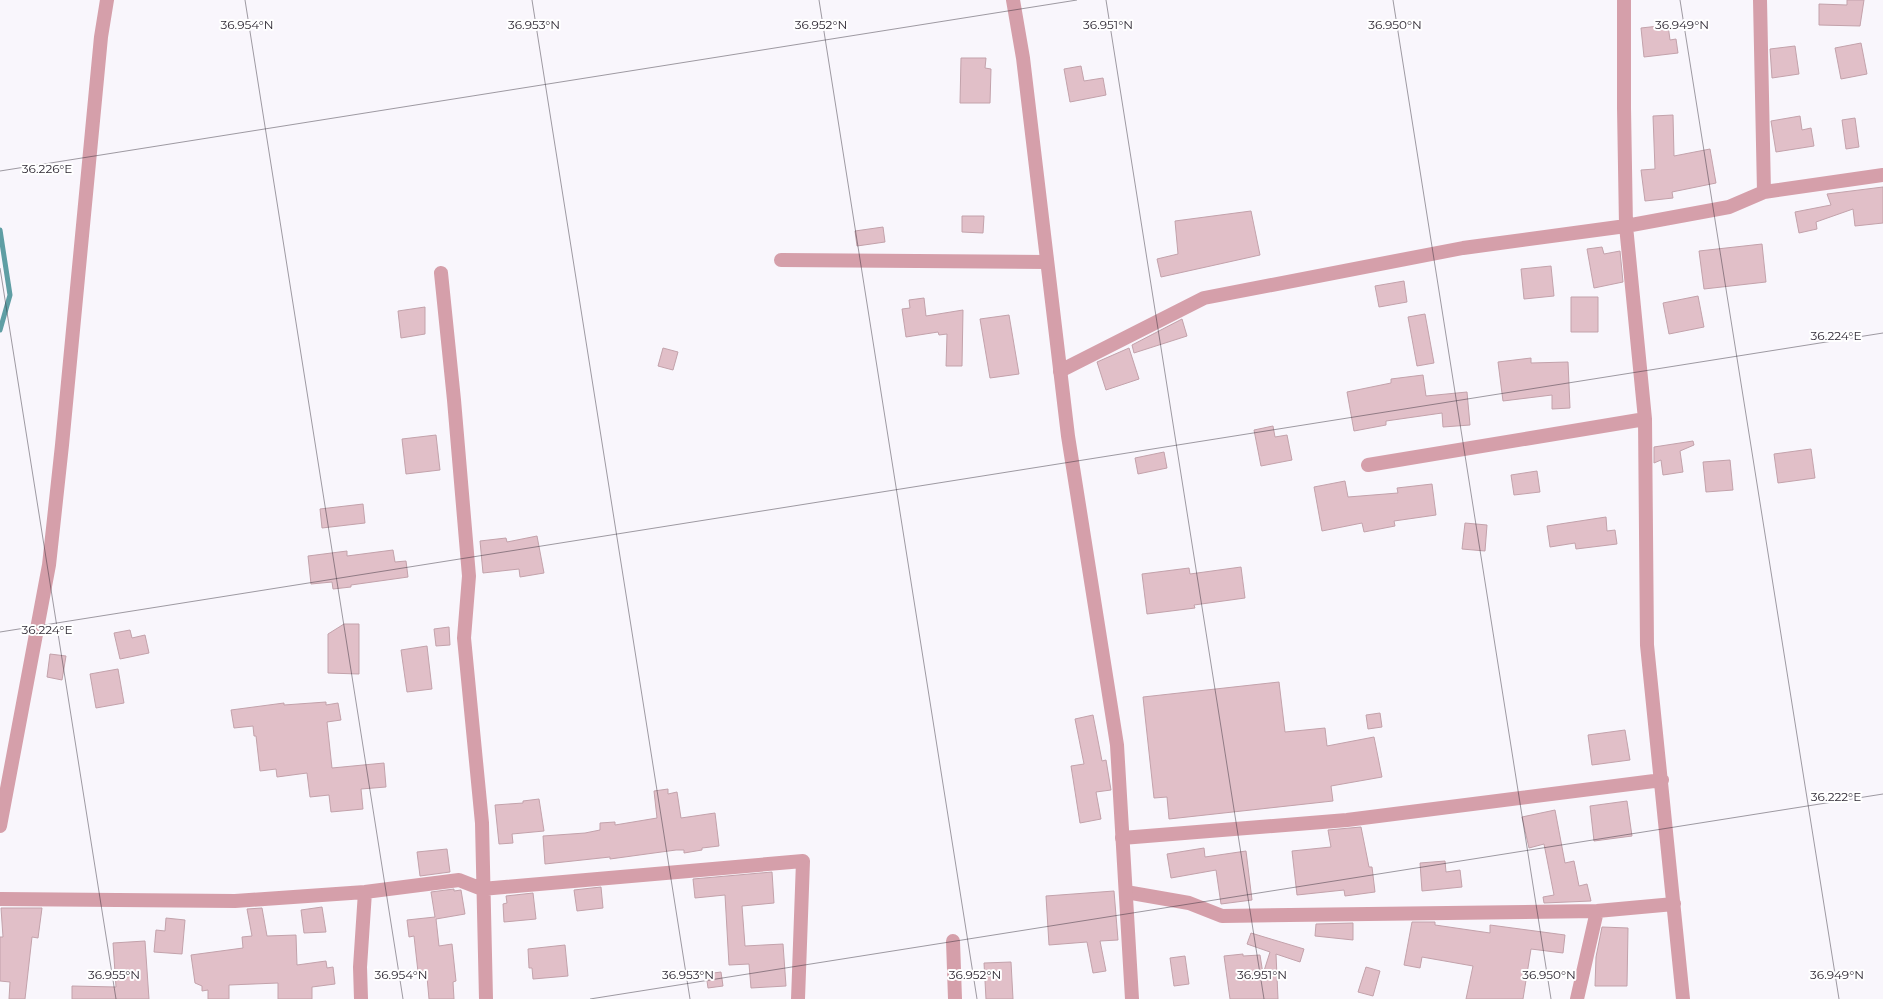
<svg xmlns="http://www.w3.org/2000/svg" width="1883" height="999" font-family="Montserrat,sans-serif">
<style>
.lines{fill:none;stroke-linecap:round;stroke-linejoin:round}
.stream{stroke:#5f9ea4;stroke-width:5}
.building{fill:#e1bfc8;stroke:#c3a2ab}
.minor{stroke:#d59faa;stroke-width:14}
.tertiary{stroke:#d59faa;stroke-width:14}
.ticks{fill:none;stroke:#2e2833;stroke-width:1;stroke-opacity:0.45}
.ticks-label{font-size:12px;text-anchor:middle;fill:#2e2833;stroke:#fff;stroke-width:4;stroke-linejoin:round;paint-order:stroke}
</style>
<rect width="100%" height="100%" fill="#f9f6fc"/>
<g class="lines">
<!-- stream -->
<path class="stream" d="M 0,230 L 10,295 L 0,330"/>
</g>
<!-- building -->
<path class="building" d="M 1847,0 L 1864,0 L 1860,26 L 1819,25 L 1819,4 L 1847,5 Z
M 1668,25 L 1670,40 L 1676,39 L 1678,53 L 1644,57 L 1641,28 Z
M 1861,43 L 1867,74 L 1841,79 L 1835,48 Z
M 1795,46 L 1799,74 L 1772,78 L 1770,49 Z
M 961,58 L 986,58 L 985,68 L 991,69 L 990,103 L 960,103 Z
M 1081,66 L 1084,81 L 1103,78 L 1106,95 L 1070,102 L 1064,69 Z
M 1673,115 L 1674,156 L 1710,149 L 1716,183 L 1672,192 L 1673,198 L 1645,201 L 1641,170 L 1655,169 L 1653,116 Z
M 1800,116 L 1802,130 L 1811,128 L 1814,146 L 1776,152 L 1771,121 Z
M 1855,118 L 1859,147 L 1846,149 L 1842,120 Z
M 1883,187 L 1883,223 L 1855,226 L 1853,209 L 1816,222 L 1817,229 L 1799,233 L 1795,212 L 1831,205 L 1827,194 Z
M 1251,211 L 1260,255 L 1161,277 L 1157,259 L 1178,254 L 1175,221 Z
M 962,216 L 984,216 L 983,233 L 962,232 Z
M 883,227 L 885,242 L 857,246 L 855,231 Z
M 1762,244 L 1766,282 L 1704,289 L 1699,251 Z
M 1602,247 L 1604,254 L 1620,251 L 1623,282 L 1594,288 L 1587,249 Z
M 1551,266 L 1554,296 L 1524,299 L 1521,269 Z
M 1404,281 L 1407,302 L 1379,307 L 1375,286 Z
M 1698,296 L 1704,327 L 1669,334 L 1663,303 Z
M 1571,297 L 1598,297 L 1598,332 L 1571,332 Z
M 924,298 L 926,316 L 963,310 L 962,366 L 946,366 L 947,334 L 939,335 L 938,332 L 906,337 L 902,309 L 910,308 L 909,300 Z
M 425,307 L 425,334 L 401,338 L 398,311 Z
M 1425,314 L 1434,363 L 1417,366 L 1408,317 Z
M 1009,315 L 1019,374 L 990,378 L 980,319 Z
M 1182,319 L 1187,336 L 1134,353 L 1132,345 Z
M 663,348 L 678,352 L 673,370 L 658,366 Z
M 1129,348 L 1139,379 L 1106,390 L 1097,362 Z
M 1531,358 L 1531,363 L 1568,362 L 1570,408 L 1552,409 L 1552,395 L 1503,401 L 1498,362 Z
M 1423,375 L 1426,396 L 1467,392 L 1470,425 L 1443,427 L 1442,413 L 1386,421 L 1386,425 L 1354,431 L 1347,392 L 1391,383 L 1391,379 Z
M 1273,426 L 1275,437 L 1287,435 L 1292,460 L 1261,466 L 1254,430 Z
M 436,435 L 440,470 L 406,474 L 402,439 Z
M 1693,441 L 1694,445 L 1680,451 L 1683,472 L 1663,475 L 1661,460 L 1654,463 L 1654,447 Z
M 1811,449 L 1815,478 L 1778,483 L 1774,454 Z
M 1164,452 L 1167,468 L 1138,474 L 1135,458 Z
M 1730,460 L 1733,490 L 1706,492 L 1703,462 Z
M 1537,471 L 1540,492 L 1514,495 L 1511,475 Z
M 1345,481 L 1348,497 L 1398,493 L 1397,488 L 1432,484 L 1436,515 L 1394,521 L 1395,526 L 1364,532 L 1362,523 L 1322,531 L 1314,487 Z
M 363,504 L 365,523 L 322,528 L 320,509 Z
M 1606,517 L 1607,531 L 1615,530 L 1617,544 L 1576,549 L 1575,543 L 1550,547 L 1547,526 Z
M 1465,523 L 1487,525 L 1485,551 L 1462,549 Z
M 537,536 L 544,573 L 520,577 L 519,569 L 483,573 L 480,541 L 506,538 L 507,542 Z
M 393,550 L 395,562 L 406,561 L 408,577 L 351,585 L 351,587 L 333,589 L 332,582 L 311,584 L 308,556 L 347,551 L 347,556 Z
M 1241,567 L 1245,598 L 1194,605 L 1195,608 L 1147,614 L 1142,574 L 1189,568 L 1190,574 Z
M 344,624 L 359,624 L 359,674 L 328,673 L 328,634 Z
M 449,627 L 450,645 L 436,646 L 434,629 Z
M 130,630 L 132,638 L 145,635 L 149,653 L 120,659 L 114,633 Z
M 427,646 L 432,689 L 407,692 L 401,650 Z
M 50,654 L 66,656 L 62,680 L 47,677 Z
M 118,669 L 124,703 L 96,708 L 90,674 Z
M 1279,682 L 1285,732 L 1325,728 L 1327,746 L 1374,737 L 1382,777 L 1331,786 L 1333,801 L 1169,819 L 1167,797 L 1154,798 L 1143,697 Z
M 326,702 L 326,705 L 338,703 L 341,720 L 327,722 L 332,768 L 384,763 L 386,787 L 361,789 L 363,809 L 331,812 L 329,795 L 310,797 L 307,773 L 277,777 L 276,769 L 260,771 L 256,736 L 254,736 L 253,726 L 234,728 L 231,710 L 284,703 L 284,705 Z
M 1380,713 L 1382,727 L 1368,729 L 1366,715 Z
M 1093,715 L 1102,761 L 1106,760 L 1111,790 L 1096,792 L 1101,819 L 1080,823 L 1071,766 L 1084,764 L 1075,719 Z
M 1625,730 L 1630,760 L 1592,765 L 1588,735 Z
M 668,789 L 668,794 L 677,792 L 681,818 L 715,813 L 719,846 L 702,848 L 702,850 L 684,853 L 684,850 L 676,850 L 610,859 L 610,857 L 545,864 L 543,836 L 585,833 L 600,830 L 600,823 L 615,822 L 615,825 L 657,818 L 654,791 Z
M 539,799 L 544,831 L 512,834 L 513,843 L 499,844 L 495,805 L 523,803 L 523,801 Z
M 1627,801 L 1632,836 L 1594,841 L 1590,806 Z
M 1555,810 L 1565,863 L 1574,861 L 1579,886 L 1587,884 L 1591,901 L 1544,903 L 1543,897 L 1554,895 L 1544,844 L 1529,848 L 1522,817 Z
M 1361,827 L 1369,867 L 1372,867 L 1375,892 L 1345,896 L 1344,890 L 1297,895 L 1292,851 L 1331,847 L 1328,830 Z
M 1204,848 L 1205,857 L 1246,851 L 1252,900 L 1221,904 L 1216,870 L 1171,878 L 1167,854 Z
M 447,849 L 450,872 L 420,876 L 417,852 Z
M 1445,861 L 1446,872 L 1460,870 L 1462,887 L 1422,891 L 1420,863 Z
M 772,872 L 774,903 L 742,906 L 745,946 L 783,944 L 786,986 L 751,988 L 749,964 L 729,965 L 725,895 L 695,898 L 693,879 Z
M 601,887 L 603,908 L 577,911 L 574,890 Z
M 454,889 L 454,891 L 461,890 L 465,914 L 436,919 L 439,946 L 452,944 L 456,981 L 453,982 L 454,999 L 429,999 L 427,977 L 422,977 L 422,972 L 418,972 L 414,936 L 409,937 L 407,920 L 435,917 L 431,892 Z
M 1114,891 L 1118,940 L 1100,941 L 1106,971 L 1093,973 L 1087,942 L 1049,945 L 1046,896 Z
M 533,893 L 536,919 L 504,922 L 503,904 L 507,903 L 506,896 Z
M 322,907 L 326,932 L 304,933 L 301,910 Z
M 1,908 L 42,908 L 38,938 L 32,937 L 25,999 L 9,999 L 10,982 L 0,981 L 0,937 L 3,937 Z
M 262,908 L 267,936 L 296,935 L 297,965 L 326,961 L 327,968 L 333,967 L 335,984 L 312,987 L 312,999 L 278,999 L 278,983 L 229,985 L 229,999 L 208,999 L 208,990 L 202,991 L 202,986 L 195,983 L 191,955 L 243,948 L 242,937 L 252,936 L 247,909 Z
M 166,918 L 185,920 L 182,954 L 154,952 L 156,930 L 165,931 Z
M 1412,922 L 1435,922 L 1435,925 L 1490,933 L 1490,925 L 1565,935 L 1563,953 L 1531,949 L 1523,999 L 1466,999 L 1473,966 L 1422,957 L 1420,968 L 1404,965 Z
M 1353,923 L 1353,940 L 1315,936 L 1316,924 Z
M 1602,927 L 1628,928 L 1627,986 L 1595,986 L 1596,957 Z
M 1251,933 L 1304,949 L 1300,962 L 1276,954 L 1278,999 L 1230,999 L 1224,956 L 1243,954 L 1243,956 L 1260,955 L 1263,974 L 1270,952 L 1247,944 Z
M 145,941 L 149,999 L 72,999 L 72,986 L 116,987 L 113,943 Z
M 565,945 L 568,976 L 533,979 L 532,968 L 529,968 L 528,949 Z
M 1185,956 L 1189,984 L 1174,986 L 1170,958 Z
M 1011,962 L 1013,999 L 986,999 L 984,963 Z
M 1366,967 L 1380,971 L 1373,996 L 1358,992 Z
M 721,972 L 723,986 L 708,988 L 706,974 Z"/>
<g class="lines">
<!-- minor -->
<path class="minor" d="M 1624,0 L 1624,108 L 1626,226 L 1645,419 L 1647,645 L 1683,999
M 1760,0 L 1764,192
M 781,260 L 1047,262
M 441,273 L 454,400 L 469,576 L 464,638 L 482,823 L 486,999
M 1060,371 L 1204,298 L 1463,248 L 1626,226 L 1729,207 L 1764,192 L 1883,175
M 1368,465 L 1645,419
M 0,826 L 49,565 L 62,445 L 101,37 L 107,0
M 1122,838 L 1347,820 L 1662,780
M 1126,892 L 1189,903 L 1222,916 L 1597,911 L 1674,904
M 0,899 L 235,901 L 365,892 L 459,880 L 482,889 L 803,861 L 798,999
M 953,941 L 955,999
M 361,999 L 360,967 L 365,892
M 1577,999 L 1597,911"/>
<!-- tertiary -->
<path class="tertiary" d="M 1013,0 L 1023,58 L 1068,436 L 1117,745 L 1132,999"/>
</g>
<!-- ticks -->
<path class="ticks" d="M 245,0 L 403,999M 532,0 L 690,999M 819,0 L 977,999M 1106,0 L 1264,999M 1393,0 L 1551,999M 1680,0 L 1839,999M 0,171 L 1077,0M 0,268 L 116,999M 0,632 L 1883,333M 590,999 L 1883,794"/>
<g class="ticks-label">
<text x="247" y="29">36.954°N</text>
<text x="534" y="29">36.953°N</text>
<text x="821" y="29">36.952°N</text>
<text x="1108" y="29">36.951°N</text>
<text x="1395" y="29">36.950°N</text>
<text x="1682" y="29">36.949°N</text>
<text x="47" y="173">36.226°E</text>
<text x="1836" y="340">36.224°E</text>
<text x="47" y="634">36.224°E</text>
<text x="1836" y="801">36.222°E</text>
<text x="114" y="979">36.955°N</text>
<text x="401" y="979">36.954°N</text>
<text x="688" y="979">36.953°N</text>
<text x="975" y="979">36.952°N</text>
<text x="1262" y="979">36.951°N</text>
<text x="1549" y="979">36.950°N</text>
<text x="1837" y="979">36.949°N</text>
</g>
</svg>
